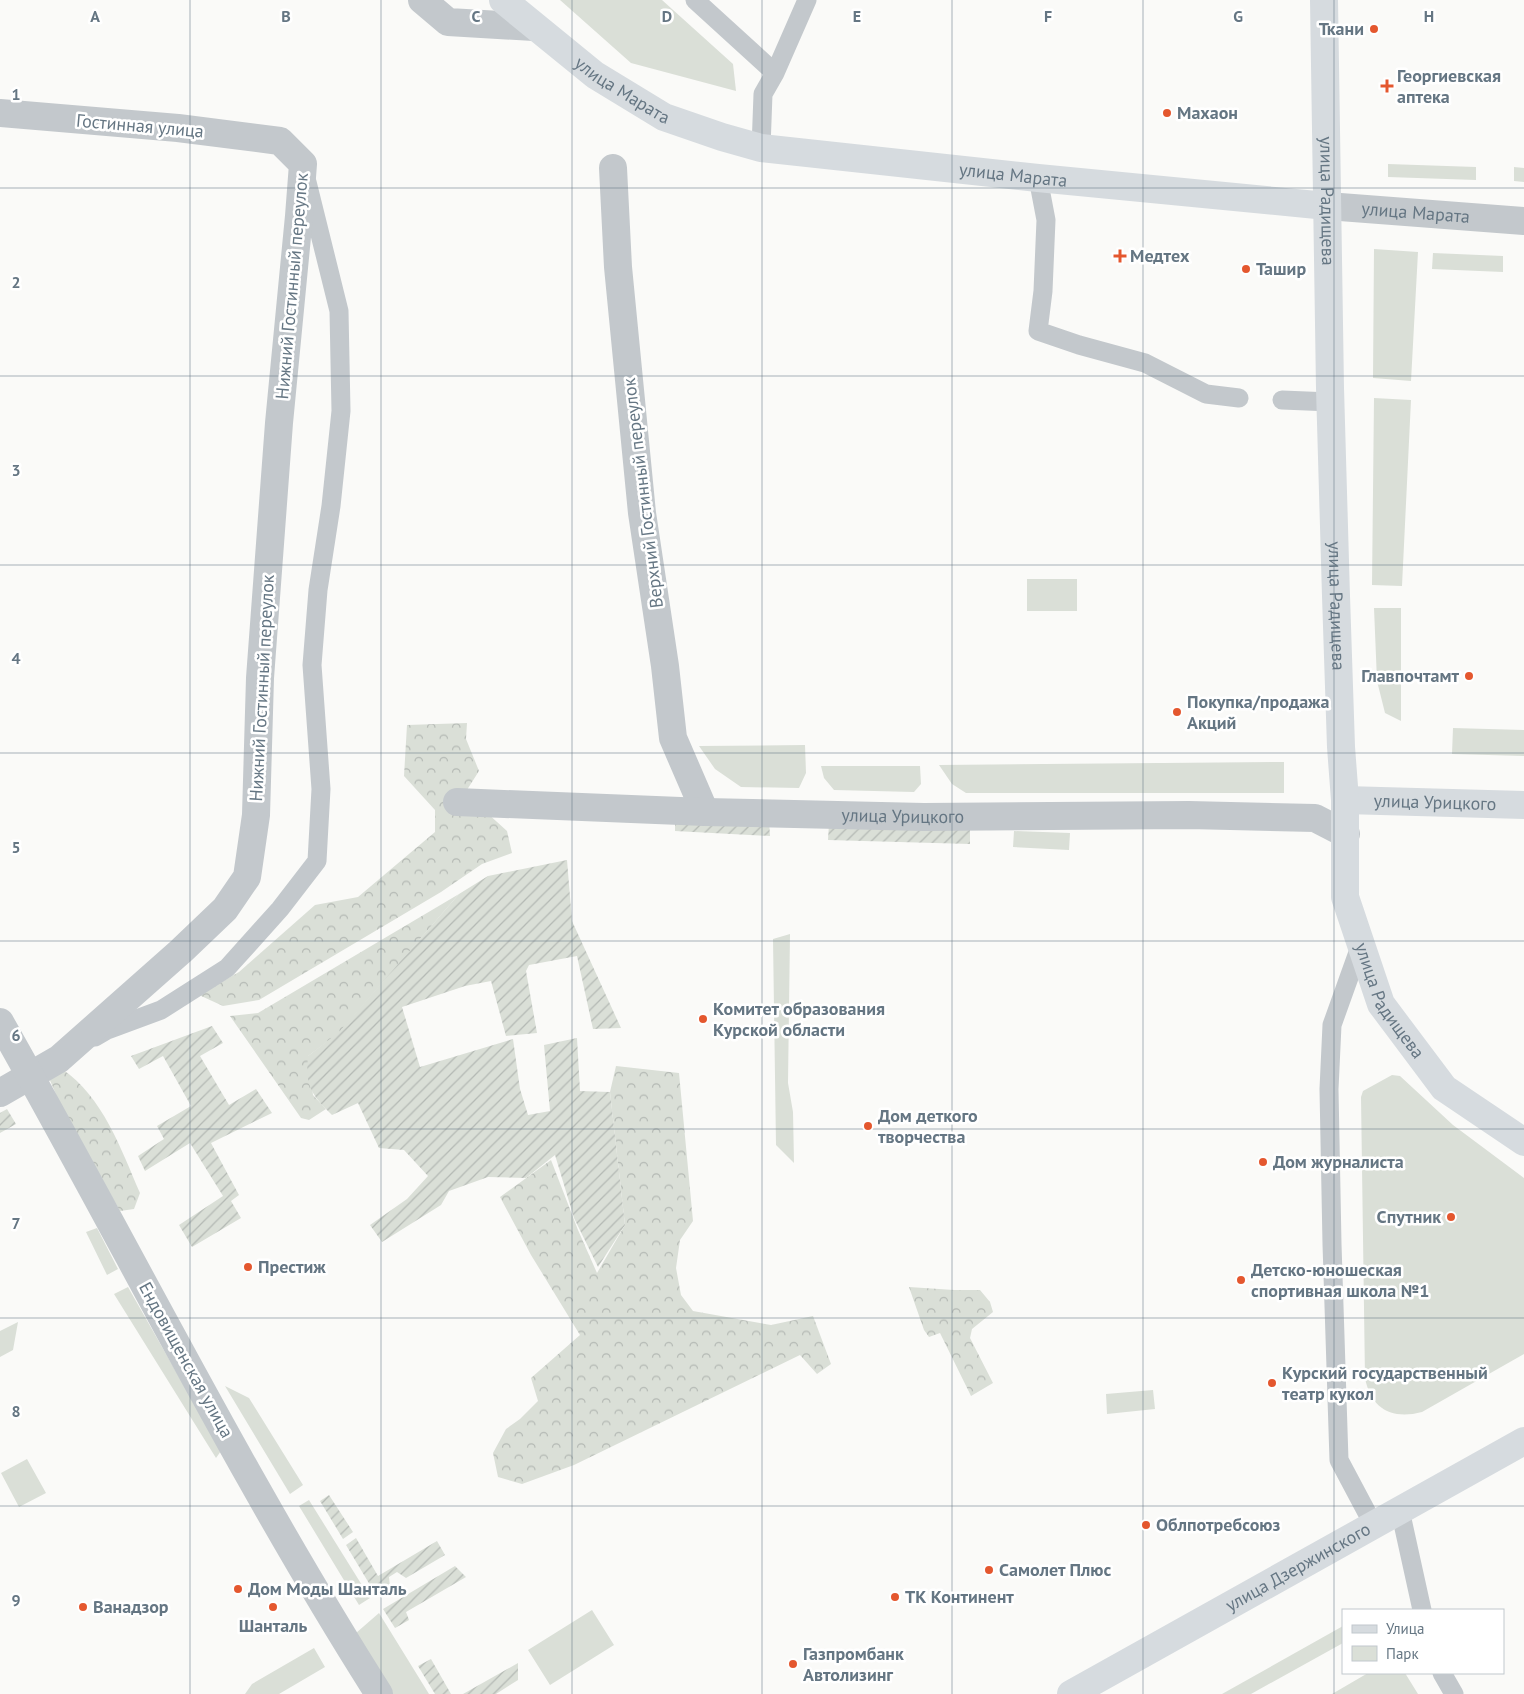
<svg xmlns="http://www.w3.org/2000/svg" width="1524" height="1694" font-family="'PT Sans',sans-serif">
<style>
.green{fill:#dadfd7}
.forest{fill:url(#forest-crowns)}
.garden{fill:url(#garden-furrows)}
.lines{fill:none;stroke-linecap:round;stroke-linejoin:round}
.service{stroke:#c3c8cc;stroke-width:19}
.minor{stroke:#c3c8cc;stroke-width:28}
.tertiary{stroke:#c3c8cc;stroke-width:28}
.secondary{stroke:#d6dbdf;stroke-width:28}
.primary{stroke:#d6dbdf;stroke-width:28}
.grid{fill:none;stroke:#657683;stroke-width:1;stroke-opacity:0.55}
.poi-dot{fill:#e4572e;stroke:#fff;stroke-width:2}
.labels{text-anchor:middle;stroke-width:5;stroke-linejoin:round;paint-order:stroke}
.poi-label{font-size:18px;font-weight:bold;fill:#657683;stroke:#fff;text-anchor:start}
.street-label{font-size:18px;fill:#657683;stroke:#fff}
.grid-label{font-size:16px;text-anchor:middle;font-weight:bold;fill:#657683;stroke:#fff;stroke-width:5;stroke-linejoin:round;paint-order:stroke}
</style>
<defs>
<pattern id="forest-crowns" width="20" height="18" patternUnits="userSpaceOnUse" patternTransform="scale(1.25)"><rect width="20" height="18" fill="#dadfd7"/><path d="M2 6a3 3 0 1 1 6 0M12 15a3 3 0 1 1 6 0" fill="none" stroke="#b4b9b4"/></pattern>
<pattern id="garden-furrows" width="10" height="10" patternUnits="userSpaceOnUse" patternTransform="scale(1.25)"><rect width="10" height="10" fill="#dadfd7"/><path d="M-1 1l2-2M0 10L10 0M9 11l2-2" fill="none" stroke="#b4b9b4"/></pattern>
</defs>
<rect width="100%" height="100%" fill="#fafaf8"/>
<!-- green -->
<path class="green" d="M 560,0 L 662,0 L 733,64 L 736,91 L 631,63 Z
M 1388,164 L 1476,167 L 1476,180 L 1388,177 Z
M 1514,167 L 1524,168 L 1524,182 L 1514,181 Z
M 1374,249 L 1418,252 L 1411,381 L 1373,378 Z
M 1433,253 L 1503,256 L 1503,272 L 1432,269 Z
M 1374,398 L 1411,400 L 1402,586 L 1372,585 Z
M 1027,579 L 1077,579 L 1077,611 L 1027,611 Z
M 1374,608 L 1401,608 L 1401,721 L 1385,713 L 1377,681 Z
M 1453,728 L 1524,730 L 1524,756 L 1452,754 Z
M 805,745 L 806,773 L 799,788 L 741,787 L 715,769 L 699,746 Z
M 1284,762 L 1284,793 L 966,793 L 952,784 L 939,765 Z
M 821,766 L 920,766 L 921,784 L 914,792 L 834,790 L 824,778 Z
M 1014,831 L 1070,833 L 1069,850 L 1013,847 Z
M 790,934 L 788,1083 L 793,1112 L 794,1163 L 776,1145 L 773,939 Z
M 1392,1075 L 1400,1076 L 1453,1125 L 1524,1178 L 1524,1354 L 1422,1412 C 1392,1420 1371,1409 1365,1378 L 1361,1097 L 1363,1091 Z
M 97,1228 L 118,1269 L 107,1275 L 86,1232 Z
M 128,1287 L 221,1451 L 216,1458 L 114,1294 Z
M 18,1322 L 13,1350 L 0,1357 L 0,1331 Z
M 225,1386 L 249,1398 L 303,1485 L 290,1494 Z
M 1153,1390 L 1155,1409 L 1107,1414 L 1106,1394 Z
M 27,1459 L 46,1493 L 19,1507 L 1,1473 Z
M 309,1500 L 370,1598 L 359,1605 L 299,1506 Z
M 592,1610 L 614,1645 L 550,1685 L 528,1650 Z
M 379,1613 L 429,1694 L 391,1694 L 356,1633 Z
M 1343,1626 L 1343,1643 L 1251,1694 L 1222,1694 Z
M 314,1648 L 325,1667 L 279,1694 L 245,1694 L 252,1684 Z
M 1368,1673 L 1405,1673 L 1418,1694 L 1332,1694 Z"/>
<!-- forest -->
<path class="forest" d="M 467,723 L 466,739 L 479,771 L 465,793 L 507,831 L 512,853 L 482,864 L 441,892 L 259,1000 L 223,1006 L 199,995 L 239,972 L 315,905 L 358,897 L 435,832 L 435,810 L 404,776 L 407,725 Z
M 459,894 L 339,1033 L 308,1056 L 313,1095 L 326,1109 L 309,1120 L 301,1118 L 230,1016 L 258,1013 Z
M 616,1066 L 679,1073 L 693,1221 L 680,1240 L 676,1268 L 681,1295 L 693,1311 L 771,1325 L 813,1316 L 831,1364 L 817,1374 L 800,1355 L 574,1465 L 522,1484 L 498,1477 L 493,1453 L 506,1429 L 520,1419 L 538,1401 L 531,1378 L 580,1335 L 531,1255 L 500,1197 L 551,1160 L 578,1230 L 597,1273 L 625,1225 L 610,1092 Z
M 62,1069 C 103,1097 121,1149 140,1193 L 134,1209 L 120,1211 L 67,1120 L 49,1078 Z
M 909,1287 L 954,1290 L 980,1290 L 990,1302 L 993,1312 L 972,1329 L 970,1338 L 993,1383 L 971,1396 L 940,1333 L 929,1337 L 924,1330 Z"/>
<!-- garden -->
<path class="garden" d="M 675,818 L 769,821 L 770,836 L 675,831 Z
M 829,823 L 970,828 L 970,844 L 828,840 Z
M 567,860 L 572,921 L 621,1028 L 593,1029 L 577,956 L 529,965 L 526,971 L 537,1033 L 506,1036 L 491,981 L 465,986 L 402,1007 L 420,1067 L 513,1039 L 520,1089 L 528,1115 L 550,1111 L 544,1045 L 577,1038 L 580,1091 L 610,1092 L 625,1225 L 598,1267 L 574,1218 L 555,1155 L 526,1178 L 488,1177 L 449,1191 L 441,1205 L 382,1242 L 370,1225 L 407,1199 L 428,1176 L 404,1150 L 379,1148 L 358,1103 L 332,1115 C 311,1094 305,1086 308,1056 L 339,1032 L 459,894 L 488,876 Z
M 212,1026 L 223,1043 L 200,1056 L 229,1105 L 256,1089 L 272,1113 L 211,1143 L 239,1195 L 231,1201 L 241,1218 L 192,1247 L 179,1225 L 223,1196 L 190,1143 L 145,1171 L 138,1156 L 164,1139 L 157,1126 L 191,1106 L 163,1056 L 139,1069 L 131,1056 Z
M 7,1109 L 16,1124 L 0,1133 L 0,1113 Z
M 329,1495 L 353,1532 L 343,1539 L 320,1501 Z
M 356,1538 L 378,1576 L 437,1541 L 445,1555 L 406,1578 L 397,1572 L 389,1577 L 390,1587 L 376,1595 L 346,1545 Z
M 455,1566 L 466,1577 L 406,1612 L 409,1620 L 395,1628 L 383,1609 Z
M 431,1659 L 451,1694 L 435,1694 L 418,1666 Z
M 518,1663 L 518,1680 L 496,1694 L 463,1694 Z"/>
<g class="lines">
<!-- service -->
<path class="service" d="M 695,0 L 775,73
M 761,148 L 763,94 L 775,73 L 807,0
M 1038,178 L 1046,220 L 1043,291 L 1038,331 L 1079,345 L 1145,363 L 1206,394 L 1239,398
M 1282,400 L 1331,402
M 1361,944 L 1332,1025 L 1329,1089 L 1332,1244 L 1339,1460 L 1373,1524
M 95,1037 L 107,1030 L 161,1010 L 227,968 L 280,909 L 317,861 L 321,789 L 312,665 L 318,590 L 331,506 L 341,411 L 339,311 L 307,182
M 1400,1510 L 1422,1610
M 1442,1673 L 1454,1694"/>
<!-- minor -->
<g class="minor">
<path d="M 422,0 L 448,22 L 534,27"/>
<path d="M 0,113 L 178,128 L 280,141 L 303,164 L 299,216 L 279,423 L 260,678 L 256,815 L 247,877 L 225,909 L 181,951 L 59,1059 L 0,1093"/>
<path d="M 613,168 L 618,267 L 642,513 L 665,666 L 673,738 L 705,812"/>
<path id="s1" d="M 457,802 L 705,812 L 924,817 L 1189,815 L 1315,818 L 1346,834"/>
<path d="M 0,1022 C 127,1246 241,1477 379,1694"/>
</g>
<!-- tertiary -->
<path class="tertiary" id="s2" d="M 1327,206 L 1524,221"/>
<!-- secondary -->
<g class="secondary">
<path id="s3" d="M 503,0 L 595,75 L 664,117 L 722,137 L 761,148 L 1038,178 L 1327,206"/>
<path id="s4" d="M 1345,800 L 1524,805"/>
</g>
<!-- primary -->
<g class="primary">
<path id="s5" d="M 1324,0 L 1330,388 L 1336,596 L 1341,747 L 1345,800 L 1345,897 L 1381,1004 L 1444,1088 L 1524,1142"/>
<path id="s6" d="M 1071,1694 L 1524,1441"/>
</g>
</g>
<!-- grid -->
<path class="grid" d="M 190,0 L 190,1694M 381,0 L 381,1694M 572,0 L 572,1694M 762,0 L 762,1694M 952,0 L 952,1694M 1143,0 L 1143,1694M 1334,0 L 1334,1694M 0,188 L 1524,188M 0,376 L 1524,376M 0,565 L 1524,565M 0,753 L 1524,753M 0,941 L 1524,941M 0,1129 L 1524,1129M 0,1318 L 1524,1318M 0,1506 L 1524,1506"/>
<!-- markers -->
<g class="poi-dot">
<circle cx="1374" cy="29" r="5"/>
<path d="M1384.5 78.5h5v5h5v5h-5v5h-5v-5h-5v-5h5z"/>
<circle cx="1167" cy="113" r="5"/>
<path d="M1117.5 248.5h5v5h5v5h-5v5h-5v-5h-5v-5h5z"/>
<circle cx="1246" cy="269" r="5"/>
<circle cx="1469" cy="676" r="5"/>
<circle cx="1177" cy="712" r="5"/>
<circle cx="703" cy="1019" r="5"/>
<circle cx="868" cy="1126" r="5"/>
<circle cx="1263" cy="1162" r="5"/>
<circle cx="1451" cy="1217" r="5"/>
<circle cx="248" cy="1267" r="5"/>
<circle cx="1241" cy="1280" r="5"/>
<circle cx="1272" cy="1383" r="5"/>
<circle cx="1146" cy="1525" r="5"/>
<circle cx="989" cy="1570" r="5"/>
<circle cx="238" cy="1589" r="5"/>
<circle cx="895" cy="1597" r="5"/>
<circle cx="83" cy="1607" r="5"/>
<circle cx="273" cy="1607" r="5"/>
<circle cx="793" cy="1664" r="5"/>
</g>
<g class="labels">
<!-- poi labels -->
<g class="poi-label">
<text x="1364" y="35" text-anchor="end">Ткани</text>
<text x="1397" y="82">Георгиевская<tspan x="1397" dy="21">аптека</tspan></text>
<text x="1177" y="119">Махаон</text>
<text x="1130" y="262">Медтех</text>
<text x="1256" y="275">Ташир</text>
<text x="1459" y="682" text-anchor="end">Главпочтамт</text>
<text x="1187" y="708">Покупка/продажа<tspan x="1187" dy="21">Акций</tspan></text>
<text x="713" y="1015">Комитет образования<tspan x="713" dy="21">Курской области</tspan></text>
<text x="878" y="1122">Дом деткого<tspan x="878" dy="21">творчества</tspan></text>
<text x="1273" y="1168">Дом журналиста</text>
<text x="1441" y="1223" text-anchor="end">Спутник</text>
<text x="258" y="1273">Престиж</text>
<text x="1251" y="1276">Детско-юношеская<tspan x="1251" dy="21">спортивная школа №1</tspan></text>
<text x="1282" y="1379">Курский государственный<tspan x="1282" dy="21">театр кукол</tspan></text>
<text x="1156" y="1531">Облпотребсоюз</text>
<text x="999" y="1576">Самолет Плюс</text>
<text x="248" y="1595">Дом Моды Шанталь</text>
<text x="905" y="1603">ТК Континент</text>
<text x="93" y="1613">Ванадзор</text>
<text x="273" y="1632" text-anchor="middle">Шанталь</text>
<text x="803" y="1660">Газпромбанк<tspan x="803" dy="21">Автолизинг</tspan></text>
</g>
<!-- street labels -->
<g class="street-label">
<text dy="6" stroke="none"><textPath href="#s3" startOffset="150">улица Марата</textPath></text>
<text transform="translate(140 126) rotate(5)" y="6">Гостинная улица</text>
<text dy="6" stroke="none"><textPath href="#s3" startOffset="555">улица Марата</textPath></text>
<text dy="6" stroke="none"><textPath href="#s5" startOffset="201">улица Радищева</textPath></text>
<text dy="6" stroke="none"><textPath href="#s2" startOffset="89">улица Марата</textPath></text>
<text transform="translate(292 286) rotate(-85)" y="6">Нижний Гостинный переулок</text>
<text transform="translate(643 493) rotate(-97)" y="6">Верхний Гостинный переулок</text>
<text dy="6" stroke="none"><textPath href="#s5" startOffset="606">улица Радищева</textPath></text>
<text transform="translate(262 688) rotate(-87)" y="6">Нижний Гостинный переулок</text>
<text dy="6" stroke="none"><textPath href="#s4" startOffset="90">улица Урицкого</textPath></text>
<text dy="6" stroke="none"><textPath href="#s1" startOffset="446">улица Урицкого</textPath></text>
<text dy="6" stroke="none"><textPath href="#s5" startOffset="1011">улица Радищева</textPath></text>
<text transform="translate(186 1360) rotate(61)" y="6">Ендовищенская улица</text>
<text dy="6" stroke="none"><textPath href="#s6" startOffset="260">улица Дзержинского</textPath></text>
</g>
</g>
<g class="grid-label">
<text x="95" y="22">A</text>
<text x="286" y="22">B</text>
<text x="476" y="22">C</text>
<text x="667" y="22">D</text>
<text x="857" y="22">E</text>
<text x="1048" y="22">F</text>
<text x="1238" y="22">G</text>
<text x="1429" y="22">H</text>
<text x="16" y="100">1</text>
<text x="16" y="288">2</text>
<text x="16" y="476">3</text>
<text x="16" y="664">4</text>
<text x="16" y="853">5</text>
<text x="16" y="1041">6</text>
<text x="16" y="1229">7</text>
<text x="16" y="1417">8</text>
<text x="16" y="1606">9</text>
</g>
<!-- legend -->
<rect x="1342" y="1609" width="162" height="65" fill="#ffffff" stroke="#c1c8cd"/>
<rect x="1352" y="1625" width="25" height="8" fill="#d6dbdf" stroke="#c1c8cd"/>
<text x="1386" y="1634" font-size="15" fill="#657683">Улица</text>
<rect x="1352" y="1646" width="25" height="15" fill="#dadfd7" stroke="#c1c8cd"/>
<text x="1386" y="1659" font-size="15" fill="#657683">Парк</text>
</svg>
